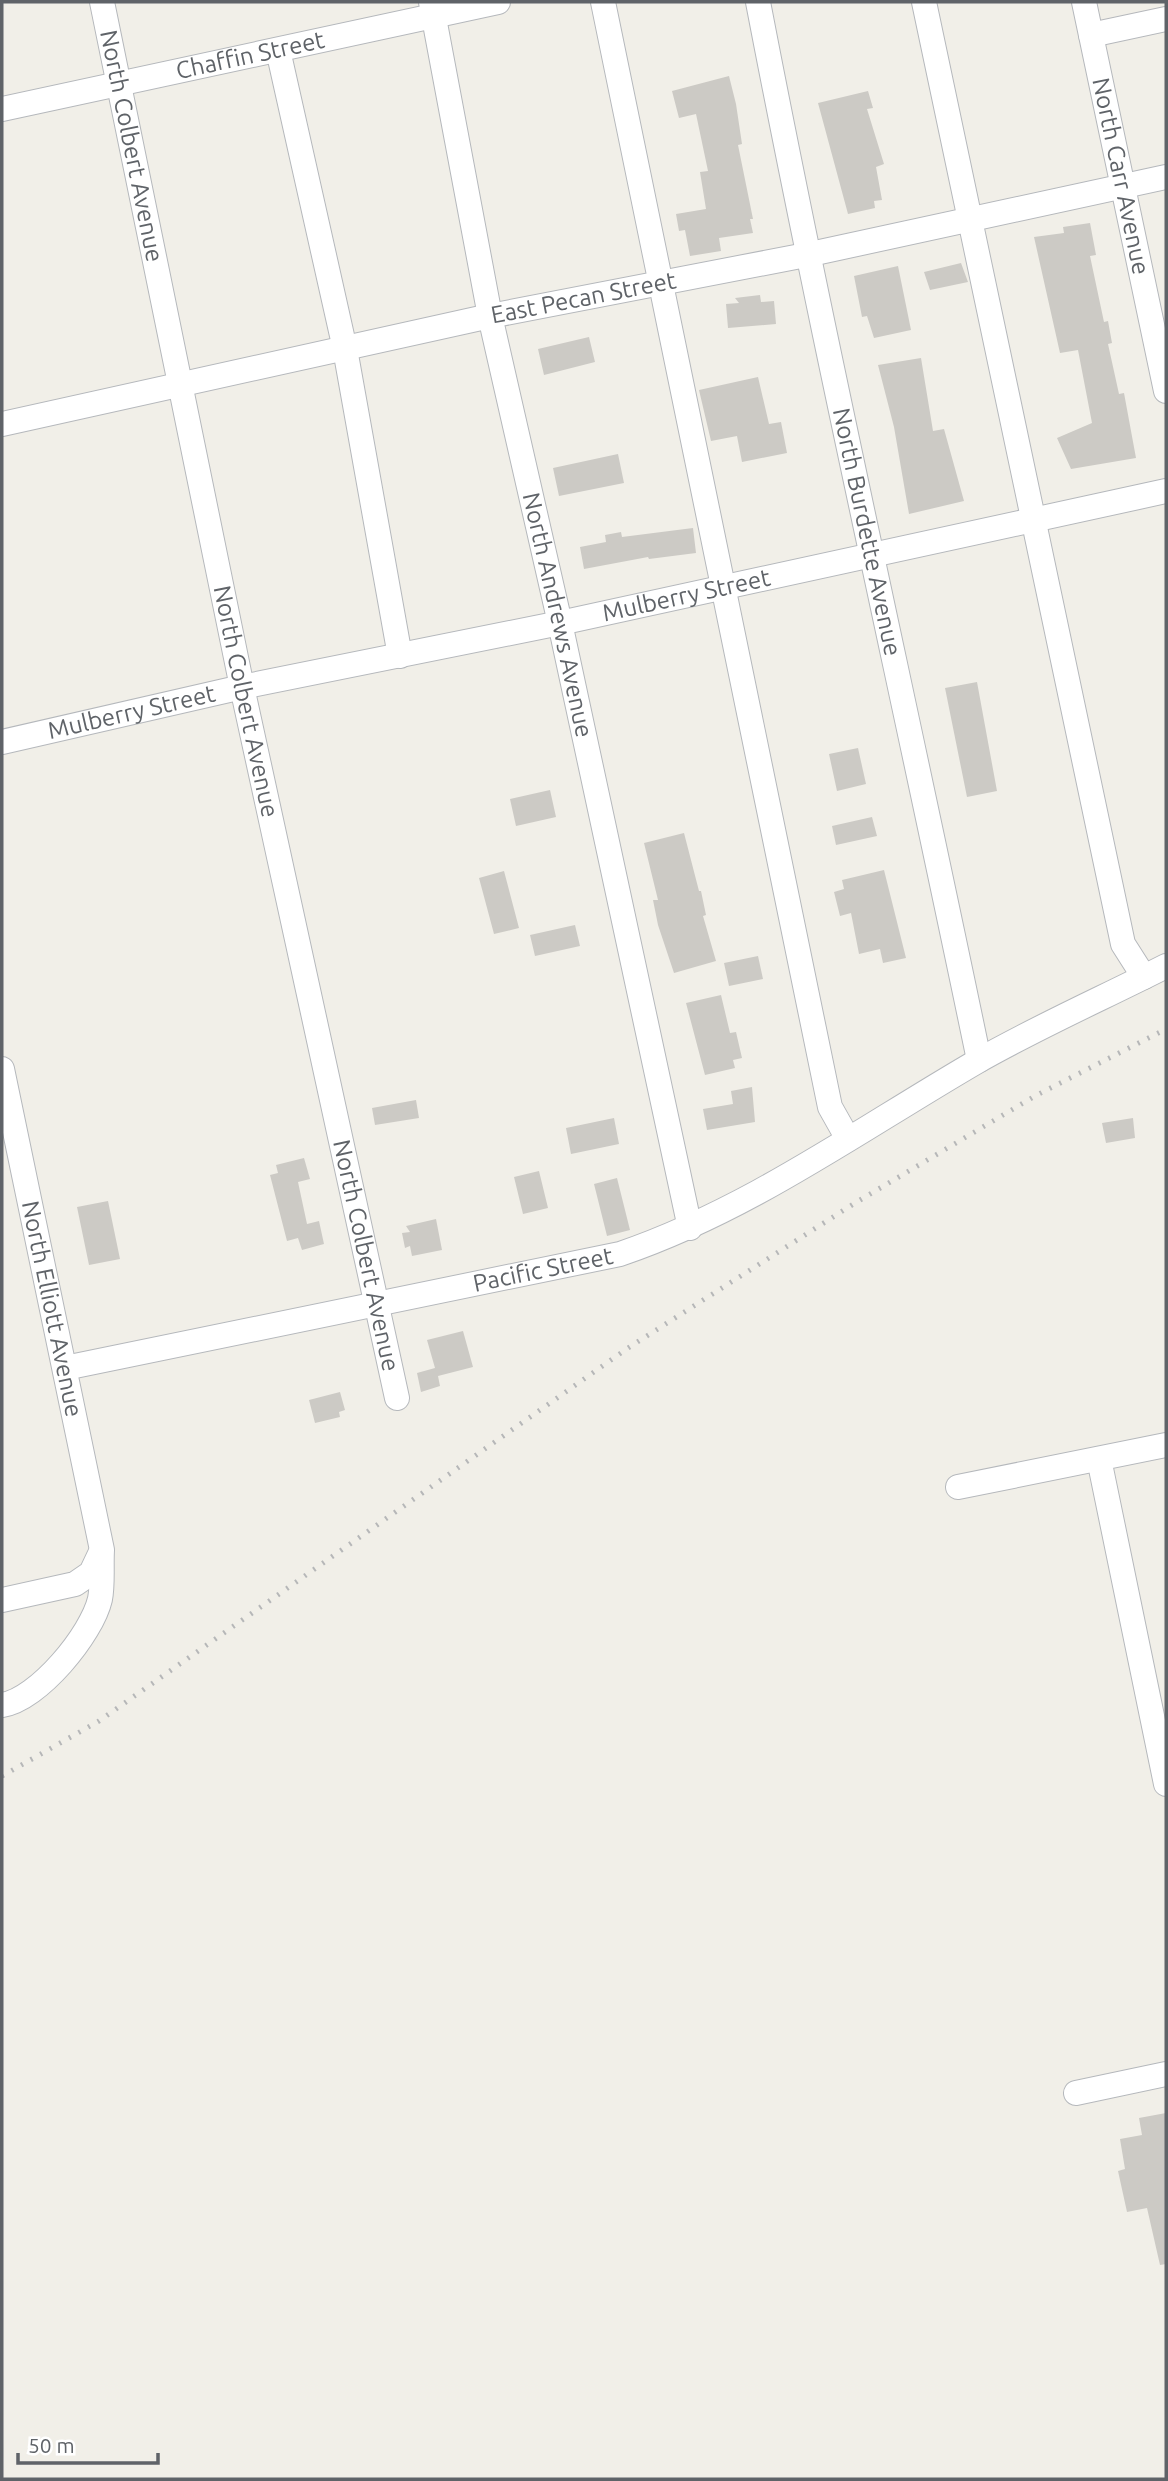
<svg xmlns="http://www.w3.org/2000/svg" width="1168" height="2481" font-family="Ubuntu,sans-serif">
<style>
.building{fill:#cccac5}
.lines{fill:none;stroke-linecap:round;stroke-linejoin:round}
.minor-casing{stroke:#b5b8bc;stroke-width:26}
.minor{stroke:#fff;stroke-width:24}
.rail{stroke:#b6b7b8;stroke-width:5;stroke-dasharray:2 9;stroke-linecap:butt}
.labels{text-anchor:middle;stroke-width:7;stroke-linejoin:round;paint-order:stroke}
.street-label{font-size:24px;fill:#5f6368;stroke:#fff}
</style>
<rect width="100%" height="100%" fill="#f1efe8"/>
<!-- building -->
<path class="building" d="M 729,76 L 736,104 L 742,144 L 738,145 L 753,219 L 750,219 L 753,233 L 719,238 L 721,251 L 690,256 L 685,230 L 679,231 L 676,214 L 706,209 L 700,172 L 708,171 L 696,114 L 679,118 L 672,91 Z
M 868,91 L 873,108 L 867,109 L 884,164 L 876,167 L 882,200 L 874,201 L 875,208 L 848,214 L 818,103 Z
M 1090,223 L 1096,255 L 1090,256 L 1104,322 L 1108,321 L 1112,343 L 1108,344 L 1119,394 L 1124,393 L 1136,458 L 1071,469 L 1057,438 L 1092,423 L 1078,350 L 1060,353 L 1034,237 L 1064,233 L 1063,227 Z
M 961,263 L 968,282 L 930,290 L 924,272 Z
M 898,266 L 911,330 L 874,338 L 867,316 L 862,317 L 854,276 Z
M 760,295 L 761,302 L 774,301 L 776,324 L 728,328 L 726,304 L 739,303 L 735,298 Z
M 589,337 L 595,362 L 544,375 L 538,349 Z
M 921,358 L 933,431 L 944,429 L 964,501 L 909,514 L 894,427 L 878,365 Z
M 758,377 L 769,424 L 781,422 L 787,453 L 742,462 L 737,436 L 711,441 L 699,390 Z
M 618,454 L 624,483 L 559,496 L 553,468 Z
M 693,528 L 696,553 L 649,559 L 648,557 L 584,569 L 580,547 L 606,542 L 605,535 L 621,532 L 622,537 Z
M 977,682 L 997,791 L 967,797 L 945,688 Z
M 858,748 L 866,784 L 837,791 L 829,754 Z
M 550,790 L 556,817 L 516,826 L 510,799 Z
M 872,817 L 877,836 L 836,845 L 832,826 Z
M 684,833 L 699,891 L 701,891 L 706,915 L 703,916 L 716,961 L 674,973 L 658,925 L 653,900 L 658,900 L 644,843 Z
M 884,870 L 906,958 L 883,963 L 880,949 L 859,954 L 851,913 L 840,916 L 834,892 L 844,889 L 842,880 Z
M 504,871 L 519,928 L 494,934 L 479,878 Z
M 575,925 L 580,946 L 535,956 L 530,935 Z
M 758,956 L 763,979 L 729,986 L 724,963 Z
M 721,995 L 730,1033 L 736,1032 L 742,1058 L 733,1060 L 735,1068 L 705,1075 L 686,1003 Z
M 752,1087 L 755,1122 L 707,1130 L 703,1109 L 733,1104 L 731,1091 Z
M 416,1100 L 419,1118 L 375,1125 L 372,1108 Z
M 614,1118 L 619,1144 L 571,1154 L 566,1128 Z
M 1133,1118 L 1135,1138 L 1106,1143 L 1102,1123 Z
M 304,1158 L 310,1179 L 298,1182 L 307,1224 L 319,1221 L 324,1244 L 302,1250 L 298,1238 L 287,1241 L 270,1175 L 278,1173 L 276,1165 Z
M 539,1171 L 548,1208 L 523,1214 L 514,1177 Z
M 617,1178 L 630,1230 L 607,1236 L 594,1184 Z
M 108,1201 L 120,1259 L 89,1265 L 77,1207 Z
M 436,1219 L 442,1250 L 412,1256 L 410,1246 L 405,1248 L 402,1233 L 410,1232 L 406,1226 Z
M 463,1331 L 473,1367 L 438,1376 L 440,1386 L 421,1392 L 417,1373 L 435,1368 L 427,1340 Z
M 340,1392 L 345,1410 L 339,1412 L 340,1417 L 315,1423 L 309,1400 Z
M 1166,2113 L 1166,2264 L 1160,2265 L 1147,2208 L 1127,2212 L 1118,2171 L 1125,2169 L 1120,2139 L 1142,2135 L 1139,2118 Z"/>
<g class="lines">
<!-- minor casing -->
<g class="minor-casing">
<g id="minor">
<path id="s1" d="M 102,2 L 242,687 L 397,1398"/>
<path id="s2" d="M 431,2 L 490,316 L 560,623 L 690,1228"/>
<path d="M 603,2 L 830,1107 L 848,1139"/>
<path id="s3" d="M 758,2 C 826,356 906,707 979,1060"/>
<path d="M 924,2 L 1123,944 L 1144,977"/>
<path id="s4" d="M 1084,2 L 1166,391"/>
<path d="M 1091,35 L 1166,19"/>
<path d="M 278,50 L 345,349 L 400,656"/>
<path id="s5" d="M 2,109 L 498,2"/>
<path id="s6" d="M 2,424 L 490,316 L 806,255 L 1166,177"/>
<path id="s7" d="M 2,742 L 242,687 L 560,623 L 1166,491"/>
<path id="s8" d="M 2,1069 L 102,1550 C 101,1566 103,1584 100,1599 C 92,1634 38,1700 2,1705"/>
<path id="s9" d="M 65,1368 L 620,1254 C 749,1210 859,1130 976,1062 C 1037,1027 1103,998 1166,966"/>
<path d="M 1099,1459 L 1166,1784"/>
<path d="M 958,1487 L 1166,1445"/>
<path d="M 2,1600 L 75,1584 L 91,1573 L 100,1554"/>
<path d="M 1076,2093 L 1166,2074"/>
</g>
</g>
<!-- minor -->
<use href="#minor" class="minor"/>
<!-- rail -->
<path class="rail" d="M 2,1776 L 99,1721 L 628,1348 L 855,1203 L 1035,1096 L 1166,1029"/>
</g>
<g class="labels">
<!-- street labels -->
<g class="street-label">
<text dy="8" stroke="none"><textPath href="#s5" startOffset="254">Chaffin Street</textPath></text>
<text dy="8" stroke="none"><textPath href="#s1" startOffset="147">North Colbert Avenue</textPath></text>
<text dy="8" stroke="none"><textPath href="#s4" startOffset="178">North Carr Avenue</textPath></text>
<text dy="8" stroke="none"><textPath href="#s6" startOffset="595">East Pecan Street</textPath></text>
<text dy="8" stroke="none"><textPath href="#s3" startOffset="541">North Burdette Avenue</textPath></text>
<text dy="8" stroke="none"><textPath href="#s7" startOffset="700">Mulberry Street</textPath></text>
<text dy="8" stroke="none"><textPath href="#s2" startOffset="626">North Andrews Avenue</textPath></text>
<text dy="8" stroke="none"><textPath href="#s1" startOffset="714">North Colbert Avenue</textPath></text>
<text dy="8" stroke="none"><textPath href="#s7" startOffset="133">Mulberry Street</textPath></text>
<text dy="8" stroke="none"><textPath href="#s1" startOffset="1281">North Colbert Avenue</textPath></text>
<text dy="8" stroke="none"><textPath href="#s9" startOffset="488">Pacific Street</textPath></text>
<text dy="8" stroke="none"><textPath href="#s8" startOffset="245">North Elliott Avenue</textPath></text>
</g>
</g>
<!-- border -->
<rect width="1168" height="2481" fill="none" stroke="#5f6368" stroke-width="7"/>
<!-- scale -->
<path d="M18 2453v10h140v-10" fill="none" stroke="#5f6368" stroke-width="3.5"/>
<text x="28" y="2453" font-size="21" fill="#5f6368" stroke="#ffffff" stroke-width="5" paint-order="stroke">50 m</text>
</svg>
